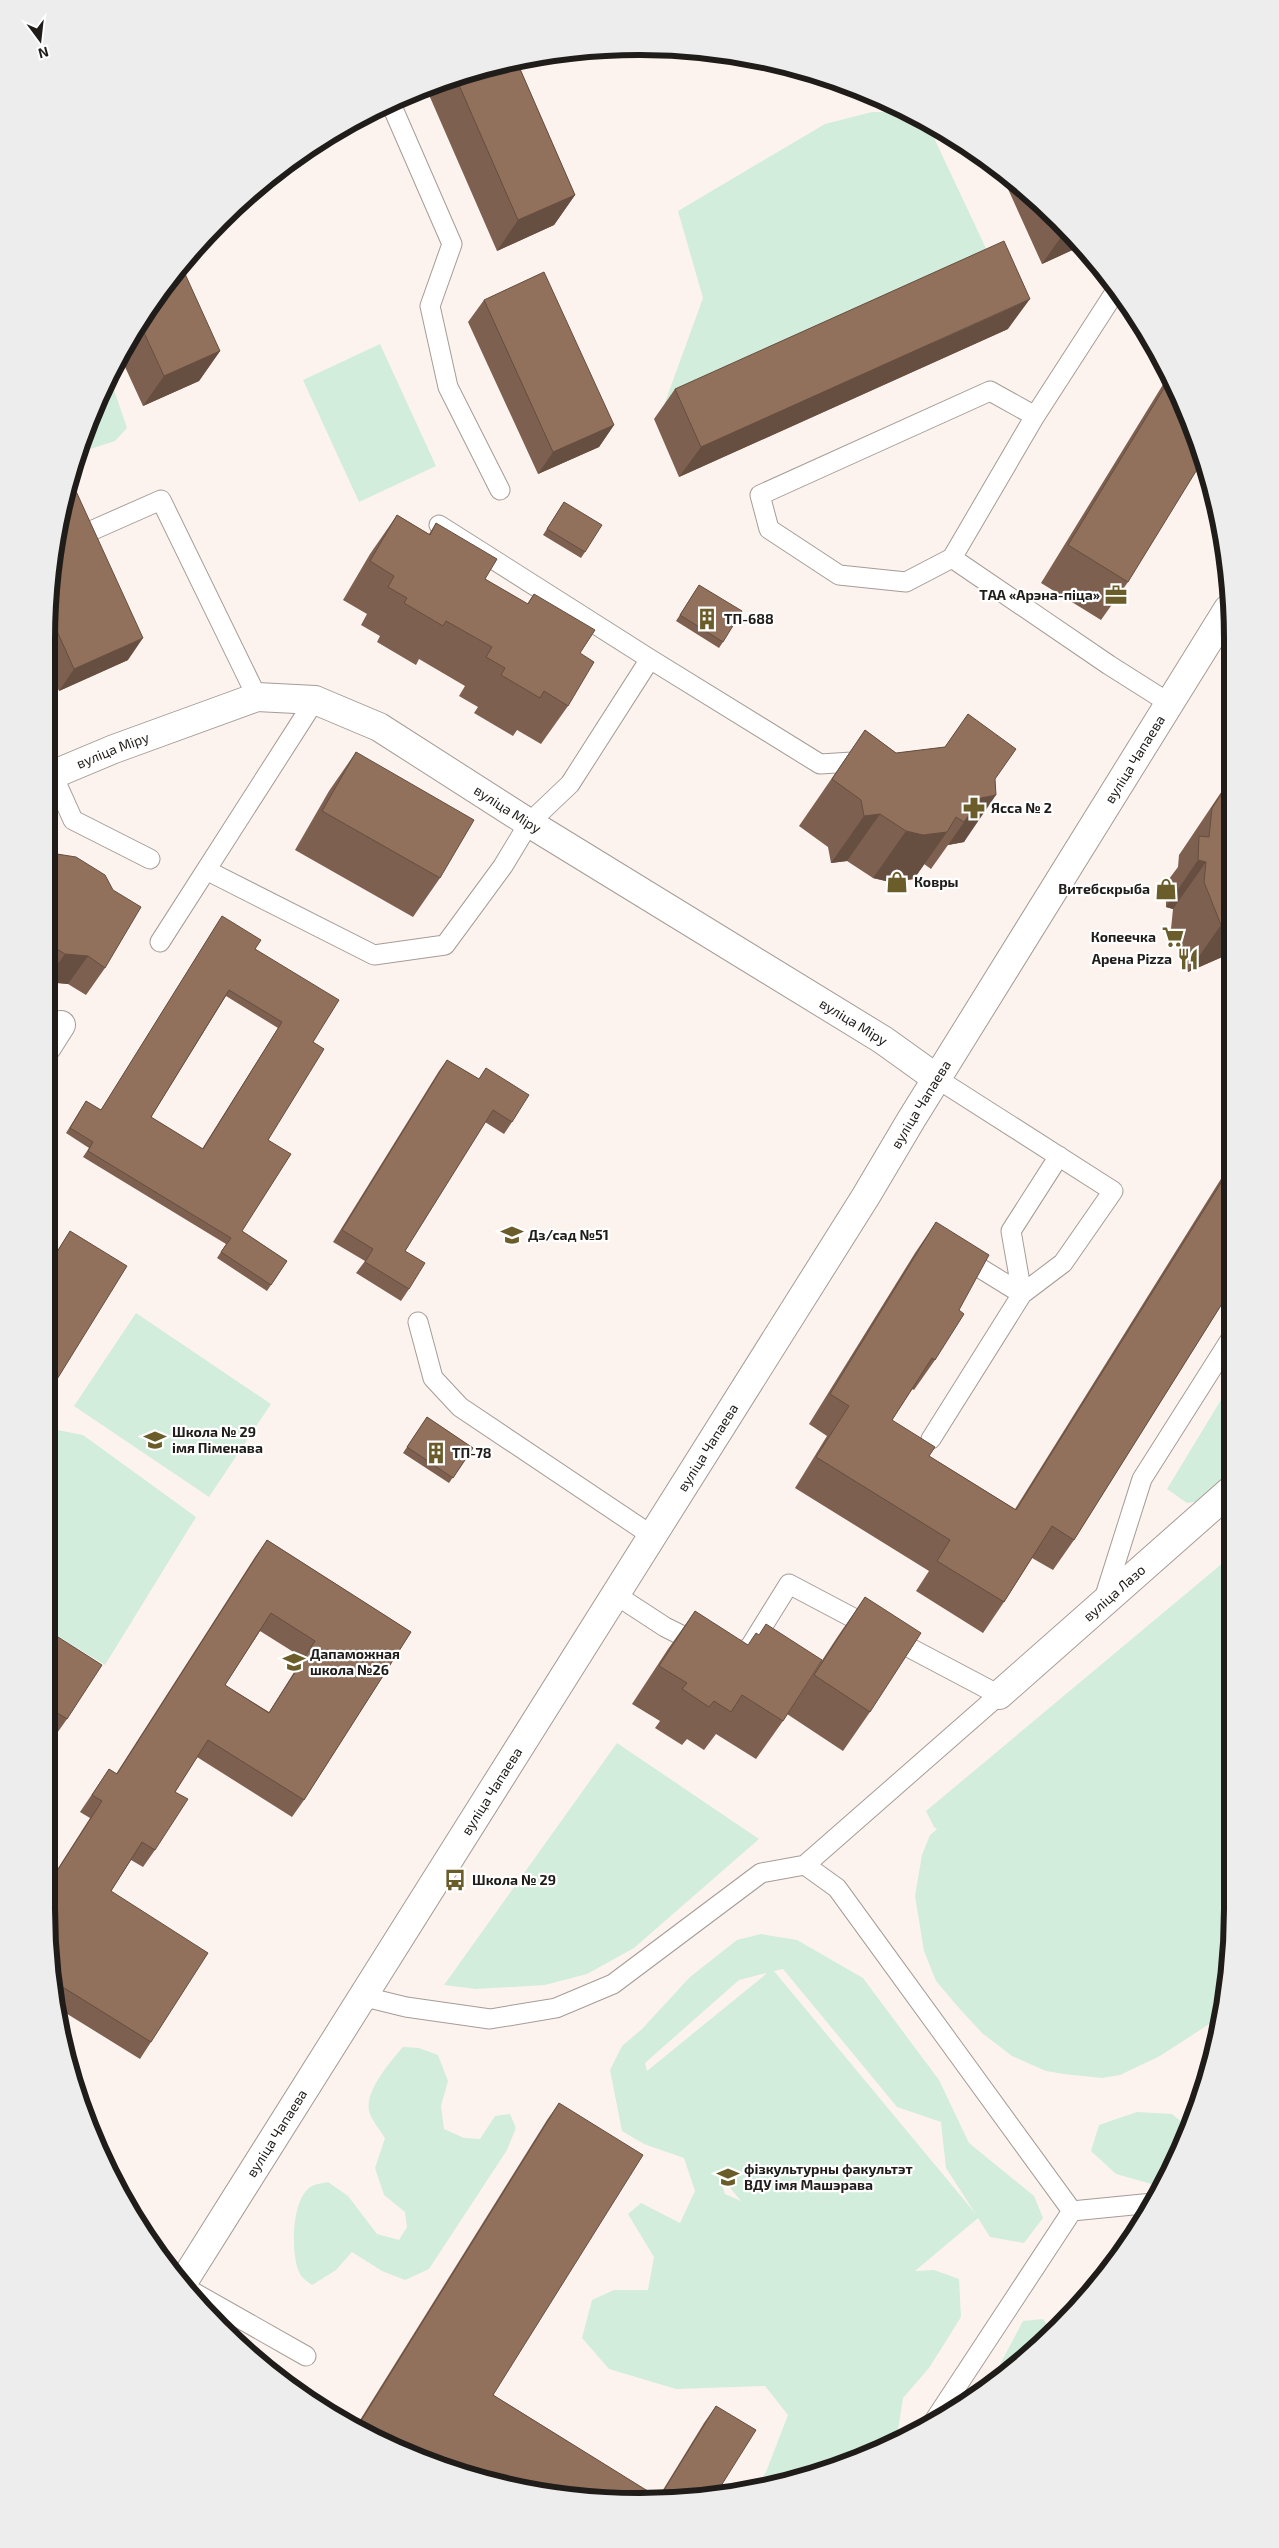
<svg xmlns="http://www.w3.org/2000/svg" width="1279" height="2548" font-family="'Exo 2',sans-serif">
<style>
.green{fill:#d2eddb;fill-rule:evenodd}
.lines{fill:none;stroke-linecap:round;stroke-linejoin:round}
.service-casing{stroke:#a59c97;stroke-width:21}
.minor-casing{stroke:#a59c97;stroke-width:30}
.tertiary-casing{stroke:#a59c97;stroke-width:30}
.service{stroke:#fff;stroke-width:19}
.minor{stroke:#fff;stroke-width:28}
.tertiary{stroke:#fff;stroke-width:28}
.wall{fill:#7d604f;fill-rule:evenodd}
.shaded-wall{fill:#664e40}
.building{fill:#91705c;stroke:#664e40;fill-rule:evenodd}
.labels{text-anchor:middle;stroke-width:4.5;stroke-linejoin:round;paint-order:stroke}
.poi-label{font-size:14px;font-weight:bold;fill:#1f1c1a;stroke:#fff;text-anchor:start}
.street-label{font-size:14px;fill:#1f1c1a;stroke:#fff}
.rim{fill:none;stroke:#1f1c1a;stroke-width:6}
</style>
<rect width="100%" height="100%" fill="#fdf3ee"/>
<!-- green -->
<path class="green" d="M 872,112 L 910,112 L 927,123 L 991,259 L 664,405 L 703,298 L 678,211 L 825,124 Z
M 380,344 L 436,466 L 359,502 L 303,380 Z
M 109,375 L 127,428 L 115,441 L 84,451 L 81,448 Z
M 136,1313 L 271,1404 L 209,1497 L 74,1406 Z
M 1230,1385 L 1230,1477 L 1202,1501 L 1187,1503 L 1167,1489 Z
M 47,1428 L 83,1435 L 196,1517 L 105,1665 L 47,1630 Z
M 1230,1557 L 1231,1947 L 1220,2017 L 1160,2056 L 1120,2075 L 1102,2078 L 1064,2074 L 1046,2071 L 1012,2056 L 982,2033 L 959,2008 L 936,1981 L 924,1951 L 915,1896 L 922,1855 L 930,1835 L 937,1829 L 934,1827 L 926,1811 Z
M 617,1743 L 759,1839 L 634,1948 L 587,1974 L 545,1985 L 476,1989 L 444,1985 Z
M 761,1934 L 797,1940 L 863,1978 L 939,2080 L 969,2143 L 1034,2196 L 1043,2218 L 1024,2243 L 990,2237 L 978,2218 L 915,2271 L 934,2270 L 959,2279 L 961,2317 L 929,2368 L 903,2398 L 896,2443 L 830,2470 L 755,2488 L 766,2472 L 788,2415 L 765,2386 L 676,2389 L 609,2369 L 582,2338 L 592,2300 L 614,2290 L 648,2290 L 654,2257 L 628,2214 L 641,2203 L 680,2223 L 695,2191 L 684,2158 L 644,2144 L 622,2131 L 610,2070 L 622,2046 L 642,2029 L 690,1977 L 737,1940 ZM 783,1969 L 897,2107 L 941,2122 L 946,2168 L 975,2213 L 774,1971 ZM 766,1973 L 766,1974 L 647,2071 L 645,2063 L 739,1980 ZM 718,2173 L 741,2201 L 725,2194 Z
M 403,2047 L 419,2048 L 438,2055 L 448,2081 L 441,2106 L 444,2129 L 464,2138 L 480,2139 L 495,2116 L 510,2114 L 516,2128 L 507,2150 L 429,2269 L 405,2280 L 382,2271 L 352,2252 L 336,2270 L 312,2285 C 308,2282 302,2278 300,2274 C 290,2255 291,2197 312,2186 C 316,2184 323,2183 328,2182 L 348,2196 L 377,2234 L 399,2240 L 407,2227 L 405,2212 L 384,2195 L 375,2168 L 385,2138 C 380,2130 373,2122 370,2114 C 362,2094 390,2062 403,2047 Z
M 1137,2112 L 1172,2114 L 1188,2127 L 1172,2171 L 1162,2187 L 1116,2174 L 1091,2151 L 1099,2125 Z
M 1043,2319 L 1053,2333 L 1000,2379 L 988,2387 L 1023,2321 Z"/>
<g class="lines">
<!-- service casing -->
<g class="service-casing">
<path id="service" d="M 391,104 L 452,244 L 430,306 L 448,387 L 500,490
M 1117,289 L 1035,416 L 952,558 L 1109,665 L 1169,703
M 439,525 L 650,659 L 820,764 L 868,761
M 93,530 L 161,500 L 257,697
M 952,558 L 906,582 L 839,575 L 769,529 L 760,495 L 990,391 L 1035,416
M 47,762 L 73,820 L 150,859
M 206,870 L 374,955 L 445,945 L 503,866 L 529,823 L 570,784 L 650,659
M 160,942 L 315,700
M 975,1265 L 1022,1294
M 1022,1294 L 1011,1231 L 1059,1156
M 418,1322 L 433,1378 L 460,1407 L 651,1535
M 931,1439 L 1022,1294 L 1063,1263 L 1113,1191 L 936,1078
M 616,1595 L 665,1627 L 701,1645
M 1103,1602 L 1142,1479 L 1230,1340
M 805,1865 L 837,1888 L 1072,2211 L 934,2421
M 361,1996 L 406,2007 L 490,2019 L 556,2008 L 613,1984 L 761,1873 L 805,1865 L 999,1695 L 789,1584 L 748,1650 L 742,1650
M 1072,2211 L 1153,2203
M 186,2288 L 306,2356"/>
</g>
<!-- minor casing -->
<g class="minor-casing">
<g id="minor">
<path id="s1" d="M 47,777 L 114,749 L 257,697 L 315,700 L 379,727 L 529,823 L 883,1040 L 936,1078"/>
<path d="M 47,1047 L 61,1025"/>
<path id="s2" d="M 999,1695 L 1230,1491"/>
</g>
</g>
<!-- tertiary casing -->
<g class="tertiary-casing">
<g id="tertiary">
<path id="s3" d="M 182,2284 L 866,1196 L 911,1120 L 1228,609"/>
</g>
</g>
<!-- service -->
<use href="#service" class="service"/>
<!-- minor -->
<use href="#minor" class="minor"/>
<!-- tertiary -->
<use href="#tertiary" class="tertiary"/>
</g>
<!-- wall -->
<path class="wall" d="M 517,62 L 575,195 L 554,225 L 497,251 L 426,88 L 449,78 Z
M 998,167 L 1001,169 L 1079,247 L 1042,264 Z
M 169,279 L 220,351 L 199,381 L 143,406 L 120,356 Z
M 484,300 L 614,425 L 599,447 L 538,474 L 468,322 Z
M 1008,329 L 679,477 L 654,419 L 675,389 Z
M 1167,378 L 1188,413 L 1128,582 L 1101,620 L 1041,583 Z
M 564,502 L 585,552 L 581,558 L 543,535 Z
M 397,515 L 429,534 L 436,523 L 485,579 L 527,604 L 534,594 L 580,653 L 568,706 L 541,744 L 517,730 L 513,736 L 474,713 L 478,707 L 459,696 L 465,686 L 419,659 L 416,665 L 377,642 L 380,636 L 361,625 L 367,614 L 343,600 L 370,554 Z
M 695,591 L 723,642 L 719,648 L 676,621 Z
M 48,601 L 128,660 L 59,691 L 47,666 Z
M 968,714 L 995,779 L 964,842 L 948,845 L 931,869 L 924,864 L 914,879 L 890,882 L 873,878 L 847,861 L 831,863 L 828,847 L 799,826 L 865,730 L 896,753 L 945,747 Z
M 356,752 L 440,878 L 413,917 L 295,850 L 329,791 Z
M 1228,782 L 1229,954 L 1188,972 L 1171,929 L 1173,909 L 1166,907 L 1166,883 L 1178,867 L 1179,855 Z
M 47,848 L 105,968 L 86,995 L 68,984 L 47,982 Z
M 222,916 L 255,949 L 313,1042 L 268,1140 L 242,1231 L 287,1261 L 267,1291 L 217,1258 L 226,1244 L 83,1157 L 89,1148 L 66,1133 L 86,1101 L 101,1110 ZM 226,996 L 278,1028 L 202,1149 L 151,1117 Z
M 447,1060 L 479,1079 L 486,1068 L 512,1122 L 504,1134 L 485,1122 L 405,1251 L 409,1289 L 401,1301 L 356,1273 L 365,1261 L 333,1242 L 439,1071 Z
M 1229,1166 L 1230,1291 L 1074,1540 L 1053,1570 L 1032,1558 L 1004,1602 L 983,1633 L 916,1591 L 929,1571 L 795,1488 L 827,1436 L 809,1424 L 915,1253 L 936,1222 L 959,1310 L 935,1360 L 914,1390 L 912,1389 L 892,1420 L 929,1456 L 1015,1509 Z
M 70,1231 L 51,1389 L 47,1395 L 47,1267 Z
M 427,1417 L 473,1448 L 449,1483 L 403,1453 Z
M 267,1540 L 411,1632 L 304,1800 L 292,1817 L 197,1757 L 175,1792 L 155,1850 L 143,1867 L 131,1860 L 111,1891 L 151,2042 L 140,2059 L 56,2007 L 46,1908 L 46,1887 L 90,1818 L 80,1812 L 109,1769 L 116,1774 L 255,1557 ZM 260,1631 L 303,1658 L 269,1712 L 225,1685 Z
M 865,1597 L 870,1712 L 843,1751 L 787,1714 L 838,1636 Z
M 695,1611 L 783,1721 L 756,1759 L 716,1734 L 704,1750 L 687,1739 L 682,1745 L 655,1728 L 660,1721 L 632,1704 L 668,1649 Z
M 47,1630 L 67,1719 L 55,1736 L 46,1731 Z
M 559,2103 L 493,2395 L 658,2498 L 704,2423 L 716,2406 L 714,2497 L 601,2500 L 523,2490 L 413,2457 L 355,2428 L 547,2120 Z"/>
<!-- shaded-wall -->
<path class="shaded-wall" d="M 575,195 L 554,225 L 497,251 L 518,220 Z
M 1065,233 L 1079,247 L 1042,264 L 1063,234 Z
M 1030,299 L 1008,329 L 679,477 L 701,447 Z
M 220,351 L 199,381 L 143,406 L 164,376 Z
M 614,425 L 599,447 L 538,474 L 553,452 Z
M 143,638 L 128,660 L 59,691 L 74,669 Z
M 996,795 L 964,842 L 948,845 L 981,798 Z
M 880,814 L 847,861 L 831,863 L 864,816 Z
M 906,831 L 947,832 L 914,879 L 890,882 L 873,878 Z
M 1198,860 L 1206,862 L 1173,909 L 1166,907 Z
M 1229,921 L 1229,954 L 1188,972 L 1221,925 Z
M 65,954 L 88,956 L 68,984 L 47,982 L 47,979 Z"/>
<!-- building -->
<path class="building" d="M 517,62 L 575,195 L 518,220 L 455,76 Z
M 1004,241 L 1030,299 L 701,447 L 675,389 Z
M 181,265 L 220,351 L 164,376 L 140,324 L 169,279 Z
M 544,272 L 614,425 L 553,452 L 484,300 Z
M 1169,380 L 1188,413 L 1201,463 L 1128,582 L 1068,545 Z
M 70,478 L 143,638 L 74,669 L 48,611 L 48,601 L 66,486 Z
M 564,502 L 602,525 L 585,552 L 547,529 Z
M 397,515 L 430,535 L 436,523 L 497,559 L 485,579 L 528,604 L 534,594 L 595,630 L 580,653 L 594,662 L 568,706 L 544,691 L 540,698 L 501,675 L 505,668 L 486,657 L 492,647 L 446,621 L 443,626 L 404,603 L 407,598 L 388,587 L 394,576 L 370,561 Z
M 699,585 L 742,611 L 723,642 L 680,615 Z
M 968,714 L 1016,749 L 995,779 L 996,795 L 981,798 L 964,822 L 956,817 L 947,832 L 923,835 L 906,831 L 880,814 L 864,816 L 861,800 L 832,779 L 865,730 L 896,753 L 945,747 Z
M 356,752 L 474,820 L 440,878 L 322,811 Z
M 1228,784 L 1229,921 L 1221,925 L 1204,882 L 1206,862 L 1198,860 L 1199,836 L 1209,837 L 1212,808 Z
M 47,848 L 57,854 L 76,857 L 105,875 L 113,890 L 141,907 L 105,968 L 88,956 L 65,954 L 47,943 Z
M 222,916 L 261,940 L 255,949 L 339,1000 L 313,1042 L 324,1049 L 268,1140 L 291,1154 L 242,1231 L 287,1261 L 271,1285 L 221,1252 L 231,1238 L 88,1151 L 93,1142 L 70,1128 L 86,1101 L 101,1110 ZM 229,990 L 282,1022 L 203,1149 L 151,1117 Z
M 447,1060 L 479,1079 L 486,1068 L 529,1095 L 512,1122 L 493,1110 L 405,1251 L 425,1263 L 409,1289 L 365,1262 L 373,1249 L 342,1230 Z
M 1229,1170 L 1230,1291 L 1074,1540 L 1052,1526 L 1004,1602 L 937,1561 L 950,1540 L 816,1457 L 849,1406 L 830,1394 L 936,1222 L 989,1255 L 959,1310 L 964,1314 L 935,1360 L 932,1358 L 892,1420 L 935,1447 L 929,1456 L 1016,1510 Z
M 70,1231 L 127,1266 L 51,1389 L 47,1387 L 47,1268 Z
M 427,1417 L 473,1448 L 453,1478 L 407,1447 Z
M 267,1540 L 411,1632 L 304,1800 L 208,1740 L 175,1792 L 188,1799 L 155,1850 L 142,1842 L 111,1891 L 208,1953 L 151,2042 L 53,1981 L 46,1908 L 46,1888 L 102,1801 L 92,1795 L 109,1769 L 117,1774 ZM 271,1613 L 315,1641 L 269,1713 L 225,1685 Z
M 865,1597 L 921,1633 L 870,1712 L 814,1675 Z
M 695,1611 L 748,1645 L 756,1633 L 759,1635 L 766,1624 L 822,1660 L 783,1721 L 742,1695 L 731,1712 L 714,1701 L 709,1707 L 682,1689 L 687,1683 L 659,1666 Z
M 47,1630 L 102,1665 L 67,1719 L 46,1706 Z
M 559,2103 L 643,2155 L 493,2395 L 659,2498 L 716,2406 L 756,2430 L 714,2497 L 601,2500 L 523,2490 L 459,2471 L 453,2467 L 452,2468 L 413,2457 L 356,2429 Z"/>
<!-- icons -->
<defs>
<g id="office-bare" transform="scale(1.725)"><path d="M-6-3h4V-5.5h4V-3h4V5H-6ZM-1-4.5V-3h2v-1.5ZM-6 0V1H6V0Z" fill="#6a5d2a" stroke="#fff" stroke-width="2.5" paint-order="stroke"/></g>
<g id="building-bare" transform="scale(1.725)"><path d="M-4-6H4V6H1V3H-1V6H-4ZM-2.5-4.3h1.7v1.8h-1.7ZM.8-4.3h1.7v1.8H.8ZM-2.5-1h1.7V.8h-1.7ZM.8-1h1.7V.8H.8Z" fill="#6a5d2a" stroke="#fff" stroke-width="2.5" paint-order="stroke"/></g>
<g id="pharmacy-bare" transform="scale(1.725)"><path d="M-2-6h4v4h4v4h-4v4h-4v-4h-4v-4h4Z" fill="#6a5d2a" stroke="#fff" stroke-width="2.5" paint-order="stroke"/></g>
<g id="shop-bare" transform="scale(1.725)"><path d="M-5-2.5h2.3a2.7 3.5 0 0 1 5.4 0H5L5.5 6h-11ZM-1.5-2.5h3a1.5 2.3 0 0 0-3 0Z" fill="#6a5d2a" stroke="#fff" stroke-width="2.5" paint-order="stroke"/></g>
<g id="supermarket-bare" transform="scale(1.725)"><path d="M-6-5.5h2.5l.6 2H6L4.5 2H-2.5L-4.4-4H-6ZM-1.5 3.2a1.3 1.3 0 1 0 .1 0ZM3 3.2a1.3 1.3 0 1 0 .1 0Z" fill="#6a5d2a" stroke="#fff" stroke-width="2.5" paint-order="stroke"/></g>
<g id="restaurant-bare" transform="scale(1.725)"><path d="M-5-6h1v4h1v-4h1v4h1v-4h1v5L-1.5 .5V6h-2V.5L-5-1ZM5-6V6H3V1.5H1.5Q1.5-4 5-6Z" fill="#6a5d2a" stroke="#fff" stroke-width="2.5" paint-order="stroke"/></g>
<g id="school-bare" transform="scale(1.725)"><path d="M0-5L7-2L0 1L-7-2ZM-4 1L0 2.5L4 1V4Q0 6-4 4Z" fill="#6a5d2a" stroke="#fff" stroke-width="2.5" paint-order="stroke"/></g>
<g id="bus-bare" transform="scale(1.725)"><path d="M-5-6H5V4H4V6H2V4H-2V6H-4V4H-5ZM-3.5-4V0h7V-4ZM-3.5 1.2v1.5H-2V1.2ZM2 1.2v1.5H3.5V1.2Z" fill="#6a5d2a" stroke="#fff" stroke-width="2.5" paint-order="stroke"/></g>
<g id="university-bare" transform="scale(1.725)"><path d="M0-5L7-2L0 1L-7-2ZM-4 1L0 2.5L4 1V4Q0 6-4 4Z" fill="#6a5d2a" stroke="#fff" stroke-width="2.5" paint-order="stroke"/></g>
</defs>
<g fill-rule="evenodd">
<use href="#office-bare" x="1116" y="595"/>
<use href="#building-bare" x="707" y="619"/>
<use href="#pharmacy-bare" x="974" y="808"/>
<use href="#shop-bare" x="897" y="882"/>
<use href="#shop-bare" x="1166" y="889"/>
<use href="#supermarket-bare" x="1173" y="937"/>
<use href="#restaurant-bare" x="1188" y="959"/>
<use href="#school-bare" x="512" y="1235"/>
<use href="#school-bare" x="155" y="1440"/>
<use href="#building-bare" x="436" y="1453"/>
<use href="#school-bare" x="294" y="1662"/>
<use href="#bus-bare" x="455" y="1880"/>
<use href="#university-bare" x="728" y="2177"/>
</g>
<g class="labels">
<!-- poi labels -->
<g class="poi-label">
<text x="1100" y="600" text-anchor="end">ТАА «Арэна-піца»</text>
<text x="724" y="624">ТП-688</text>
<text x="991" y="813">Ясса № 2</text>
<text x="914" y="887">Ковры</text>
<text x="1150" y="894" text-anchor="end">Витебскрыба</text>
<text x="1156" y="942" text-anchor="end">Копеечка</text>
<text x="1172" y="964" text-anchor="end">Арена Pizza</text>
<text x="528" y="1240">Дз/сад №51</text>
<text x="172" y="1437">Школа № 29<tspan x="172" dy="16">імя Піменава</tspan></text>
<text x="452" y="1458">ТП-78</text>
<text x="310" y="1659">Дапаможная<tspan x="310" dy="16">школа №26</tspan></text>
<text x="472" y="1885">Школа № 29</text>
<text x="744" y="2174">фізкультурны факультэт<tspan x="744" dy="16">ВДУ імя Машэрава</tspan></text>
</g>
<!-- street labels -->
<g class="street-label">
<text dy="5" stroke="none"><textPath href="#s1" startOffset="71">вуліца Міру</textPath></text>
<text dy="5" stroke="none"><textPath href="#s3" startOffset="1798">вуліца Чапаева</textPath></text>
<text dy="5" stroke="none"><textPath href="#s1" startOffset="505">вуліца Міру</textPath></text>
<text dy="5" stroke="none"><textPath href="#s1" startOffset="911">вуліца Міру</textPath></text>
<text dy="5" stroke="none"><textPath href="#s3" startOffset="1392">вуліца Чапаева</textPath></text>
<text dy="5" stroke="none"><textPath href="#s3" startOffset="988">вуліца Чапаева</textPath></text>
<text dy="5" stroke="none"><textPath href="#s2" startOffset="154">вуліца Лазо</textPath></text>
<text dy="5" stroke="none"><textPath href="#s3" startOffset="582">вуліца Чапаева</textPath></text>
<text dy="5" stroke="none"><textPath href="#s3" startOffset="178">вуліца Чапаева</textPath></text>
</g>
</g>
<!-- crop -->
<path d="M0 0H1279V2548H0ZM639 55H640A584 584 0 0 1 1224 639V1909A584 584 0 0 1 640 2493H639A584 584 0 0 1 55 1909V639A584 584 0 0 1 639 55Z" fill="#ededed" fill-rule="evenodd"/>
<path class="rim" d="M639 55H640A584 584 0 0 1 1224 639V1909A584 584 0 0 1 640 2493H639A584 584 0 0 1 55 1909V639A584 584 0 0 1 639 55Z"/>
<!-- north arrow -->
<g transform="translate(40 40) rotate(165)" stroke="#ffffff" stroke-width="4" paint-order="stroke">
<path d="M0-4L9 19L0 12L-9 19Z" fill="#1f1c1a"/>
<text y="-8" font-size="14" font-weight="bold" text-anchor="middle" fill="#1f1c1a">N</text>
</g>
</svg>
